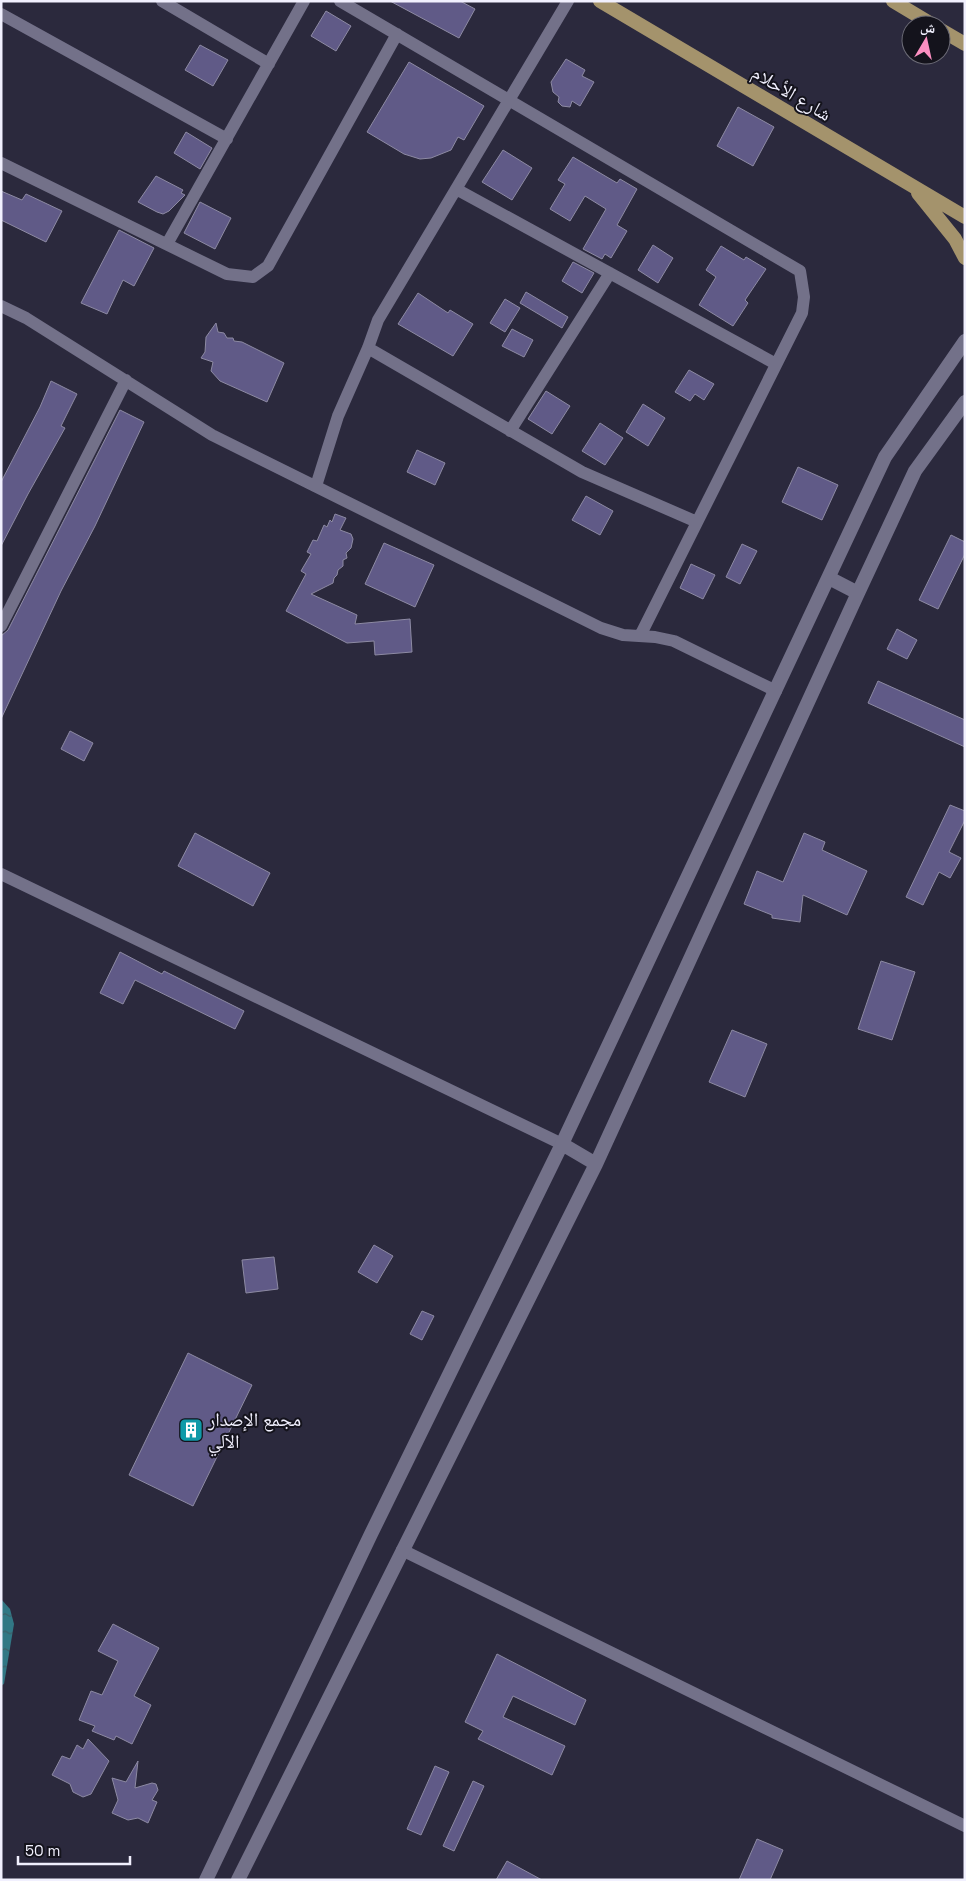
<svg xmlns="http://www.w3.org/2000/svg" width="966" height="1881" font-family="'Space Grotesk','Noto Naskh Arabic',sans-serif">
<style>
.water{fill:url(#water-ripples)}
.building{fill:#605a87;stroke:#8d8aa3}
.lines{fill:none;stroke-linecap:round;stroke-linejoin:round}
.minor{stroke:#737189;stroke-width:12}
.secondary{stroke:#737189;stroke-width:14}
.primary{stroke:#a4936c;stroke-width:14}
.labels{text-anchor:middle;stroke-width:4;stroke-linejoin:round;paint-order:stroke}
.street-label{font-size:19px;fill:#f1f0fe;stroke:#14131c}
.poi-label{font-size:19px;fill:#f1f0fe;stroke:#14131c;text-anchor:start}
</style>
<defs>
<pattern id="water-ripples" width="26" height="14" patternUnits="userSpaceOnUse" patternTransform="scale(1.25)"><rect width="26" height="14" fill="#317785"/><path d="M2 4q2-2 4 0t4 0M15 11q2-2 4 0t4 0" fill="none" stroke="#3e5d66"/></pattern>
</defs>
<rect width="100%" height="100%" fill="#2b293d"/>
<!-- water -->
<path class="water" d="M 1,1599 L 10,1609 L 14,1624 L 4,1684 L 1,1686 Z"/>
<!-- building -->
<path class="building" d="M 390,1 L 460,1 L 475,9 L 459,38 Z
M 326,11 L 351,26 L 336,51 L 311,36 Z
M 200,45 L 228,60 L 213,86 L 185,70 Z
M 566,59 L 585,70 L 582,76 L 594,82 L 580,106 L 572,101 L 570,107 L 562,106 L 558,102 L 559,97 L 553,92 L 551,82 Z
M 409,62 L 484,106 L 464,140 L 458,137 L 451,150 L 431,158 L 420,159 L 404,154 L 367,132 Z
M 738,107 L 774,127 L 753,166 L 717,146 Z
M 186,132 L 212,148 L 200,169 L 174,153 Z
M 503,150 L 532,168 L 512,200 L 482,182 Z
M 573,157 L 617,183 L 620,179 L 637,189 L 617,225 L 627,231 L 611,258 L 605,254 L 602,259 L 583,249 L 606,209 L 585,196 L 570,221 L 550,209 L 565,184 L 558,180 Z
M 156,176 L 183,190 L 181,193 L 185,195 L 169,211 L 163,214 L 157,212 L 138,202 Z
M 1,191 L 22,200 L 26,194 L 62,211 L 46,242 L 1,220 Z
M 200,202 L 231,218 L 215,249 L 184,233 Z
M 119,230 L 154,248 L 134,286 L 123,280 L 107,314 L 81,303 Z
M 653,245 L 673,258 L 658,283 L 638,270 Z
M 721,246 L 744,260 L 746,257 L 766,269 L 745,300 L 748,303 L 733,326 L 699,305 L 716,277 L 706,270 Z
M 573,262 L 594,273 L 582,293 L 562,281 Z
M 526,292 L 568,317 L 562,328 L 520,303 Z
M 418,293 L 448,313 L 450,310 L 473,324 L 453,356 L 398,324 Z
M 505,299 L 520,308 L 505,332 L 490,323 Z
M 216,323 L 218,332 L 224,333 L 227,338 L 233,338 L 234,341 L 242,342 L 284,363 L 267,402 L 220,381 L 211,371 L 213,362 L 201,358 L 205,352 L 206,337 Z
M 512,329 L 533,340 L 524,357 L 502,346 Z
M 689,370 L 714,384 L 704,400 L 695,394 L 690,401 L 675,392 Z
M 51,381 L 77,394 L 61,426 L 65,428 L 28,494 L 1,546 L 1,482 L 40,407 Z
M 546,391 L 570,406 L 552,434 L 528,419 Z
M 643,404 L 665,418 L 648,446 L 626,432 Z
M 120,410 L 144,422 L 95,526 L 61,591 L 1,719 L 1,636 L 8,630 Z
M 600,423 L 623,438 L 605,465 L 582,451 Z
M 417,450 L 445,463 L 435,485 L 407,472 Z
M 798,467 L 838,485 L 822,520 L 782,502 Z
M 586,496 L 613,511 L 600,535 L 572,520 Z
M 335,514 L 346,518 L 340,530 L 351,534 L 353,539 L 351,548 L 346,553 L 347,558 L 343,560 L 343,566 L 338,570 L 337,575 L 334,578 L 333,583 L 311,594 L 357,615 L 355,624 L 410,619 L 412,652 L 375,655 L 374,641 L 347,643 L 286,611 L 306,574 L 301,571 L 311,554 L 307,552 L 313,540 L 317,541 L 324,525 L 327,527 L 330,520 L 332,522 Z
M 951,535 L 965,542 L 965,554 L 938,609 L 919,600 Z
M 384,543 L 434,565 L 415,607 L 365,584 Z
M 742,544 L 757,551 L 740,584 L 726,577 Z
M 691,564 L 715,575 L 703,599 L 680,588 Z
M 897,629 L 917,640 L 907,659 L 887,649 Z
M 878,681 L 965,720 L 965,747 L 868,703 Z
M 70,731 L 93,743 L 84,761 L 61,749 Z
M 950,805 L 965,811 L 965,820 L 949,852 L 961,858 L 950,878 L 939,872 L 923,905 L 906,897 Z
M 195,833 L 270,873 L 253,906 L 178,866 Z
M 804,833 L 825,842 L 822,850 L 867,871 L 847,915 L 803,895 L 800,922 L 772,918 L 772,915 L 744,904 L 757,871 L 783,882 Z
M 120,952 L 162,974 L 164,971 L 244,1011 L 235,1029 L 135,980 L 123,1004 L 100,993 Z
M 881,961 L 915,972 L 892,1040 L 858,1029 Z
M 732,1030 L 767,1044 L 745,1097 L 709,1082 Z
M 374,1245 L 393,1256 L 377,1283 L 358,1272 Z
M 274,1257 L 278,1289 L 246,1293 L 242,1260 Z
M 422,1311 L 434,1316 L 422,1340 L 410,1334 Z
M 188,1353 L 252,1385 L 193,1506 L 129,1475 Z
M 113,1624 L 159,1648 L 134,1696 L 151,1705 L 132,1744 L 116,1736 L 114,1740 L 92,1731 L 95,1726 L 79,1720 L 91,1691 L 102,1695 L 118,1661 L 98,1651 Z
M 497,1654 L 586,1700 L 575,1725 L 513,1696 L 503,1717 L 565,1746 L 552,1775 L 478,1739 L 483,1731 L 465,1722 Z
M 88,1739 L 109,1761 L 91,1794 L 83,1797 L 73,1792 L 70,1784 L 52,1775 L 62,1756 L 70,1759 L 77,1745 L 83,1749 Z
M 138,1761 L 135,1788 L 152,1783 L 156,1784 L 158,1790 L 152,1800 L 157,1802 L 148,1823 L 138,1818 L 128,1820 L 112,1813 L 118,1800 L 112,1778 L 126,1782 Z
M 435,1766 L 449,1772 L 421,1835 L 407,1829 Z
M 473,1781 L 484,1786 L 454,1851 L 443,1846 Z
M 757,1839 L 783,1850 L 770,1880 L 739,1880 Z
M 507,1861 L 542,1880 L 496,1880 Z"/>
<g class="lines">
<!-- minor -->
<path class="minor" d="M 162,1 L 269,64
M 340,1 L 800,271 L 804,297 L 802,313 L 640,636
M 1,14 L 227,139
M 1,163 L 227,274 L 253,277 L 268,266 L 397,34
M 456,189 L 776,364
M 167,244 L 304,1
M 1,306 L 26,318 L 212,435 L 601,628 L 623,635 L 655,637 L 674,641 L 776,691
M 368,348 L 582,472 L 697,522
M 510,431 L 610,273
M 316,486 L 338,416 L 368,348 L 378,320 L 568,1
M 1,626 L 126,380
M 1,874 L 562,1144
M 402,1550 L 965,1826"/>
<!-- secondary -->
<path class="secondary" d="M 829,578 L 858,593
M 562,1144 L 596,1164
M 206,1880 L 371,1534 L 562,1144 L 885,457 L 965,341
M 238,1880 L 596,1164 L 858,593 L 915,471 L 965,402"/>
<!-- primary -->
<path class="primary" d="M 600,1 L 965,217
M 893,1 L 933,25
M 941,30 L 965,44
M 918,193 L 955,239 L 965,258"/>
</g>
<!-- icons -->
<defs>
<g id="building-square" transform="scale(1.25)"><rect x="-9" y="-9" width="18" height="18" rx="4" fill="#0f9aa8" stroke="#14131c"/><path d="M-4-6H4V6H1V3H-1V6H-4ZM-2.5-4.3h1.7v1.8h-1.7ZM.8-4.3h1.7v1.8H.8ZM-2.5-1h1.7V.8h-1.7ZM.8-1h1.7V.8H.8Z" fill="#fff"/></g>
</defs>
<g fill-rule="evenodd">
<use href="#building-square" x="191" y="1430"/>
</g>
<g class="labels">
<!-- street labels -->
<g class="street-label">
<text transform="translate(792 93) rotate(31)" y="7">شارع الأحلام</text>
</g>
<!-- poi labels -->
<g class="poi-label">
<text x="208" y="1426">مجمع الإصدار<tspan x="208" dy="22">الآلي</tspan></text>
</g>
</g>
<!-- border -->
<rect width="966" height="1881" fill="none" stroke="#f1f0fe" stroke-width="5"/>
<!-- north arrow -->
<g transform="translate(926 40) rotate(9)"><circle r="24" fill="#14131c" stroke="#6c6b76"/>
<path d="M0-4L9 19L0 12L-9 19Z" fill="#fc8fc1"/>
<text y="-8" font-size="14" font-weight="bold" text-anchor="middle" fill="#f1f0fe">ش</text>
</g>
<!-- scale -->
<path d="M18 1856v8h112v-8" fill="none" stroke="#f1f0fe" stroke-width="2.5"/>
<text x="25" y="1856" font-size="15" fill="#f1f0fe" stroke="#14131c" stroke-width="4" paint-order="stroke">50 m</text>
</svg>
